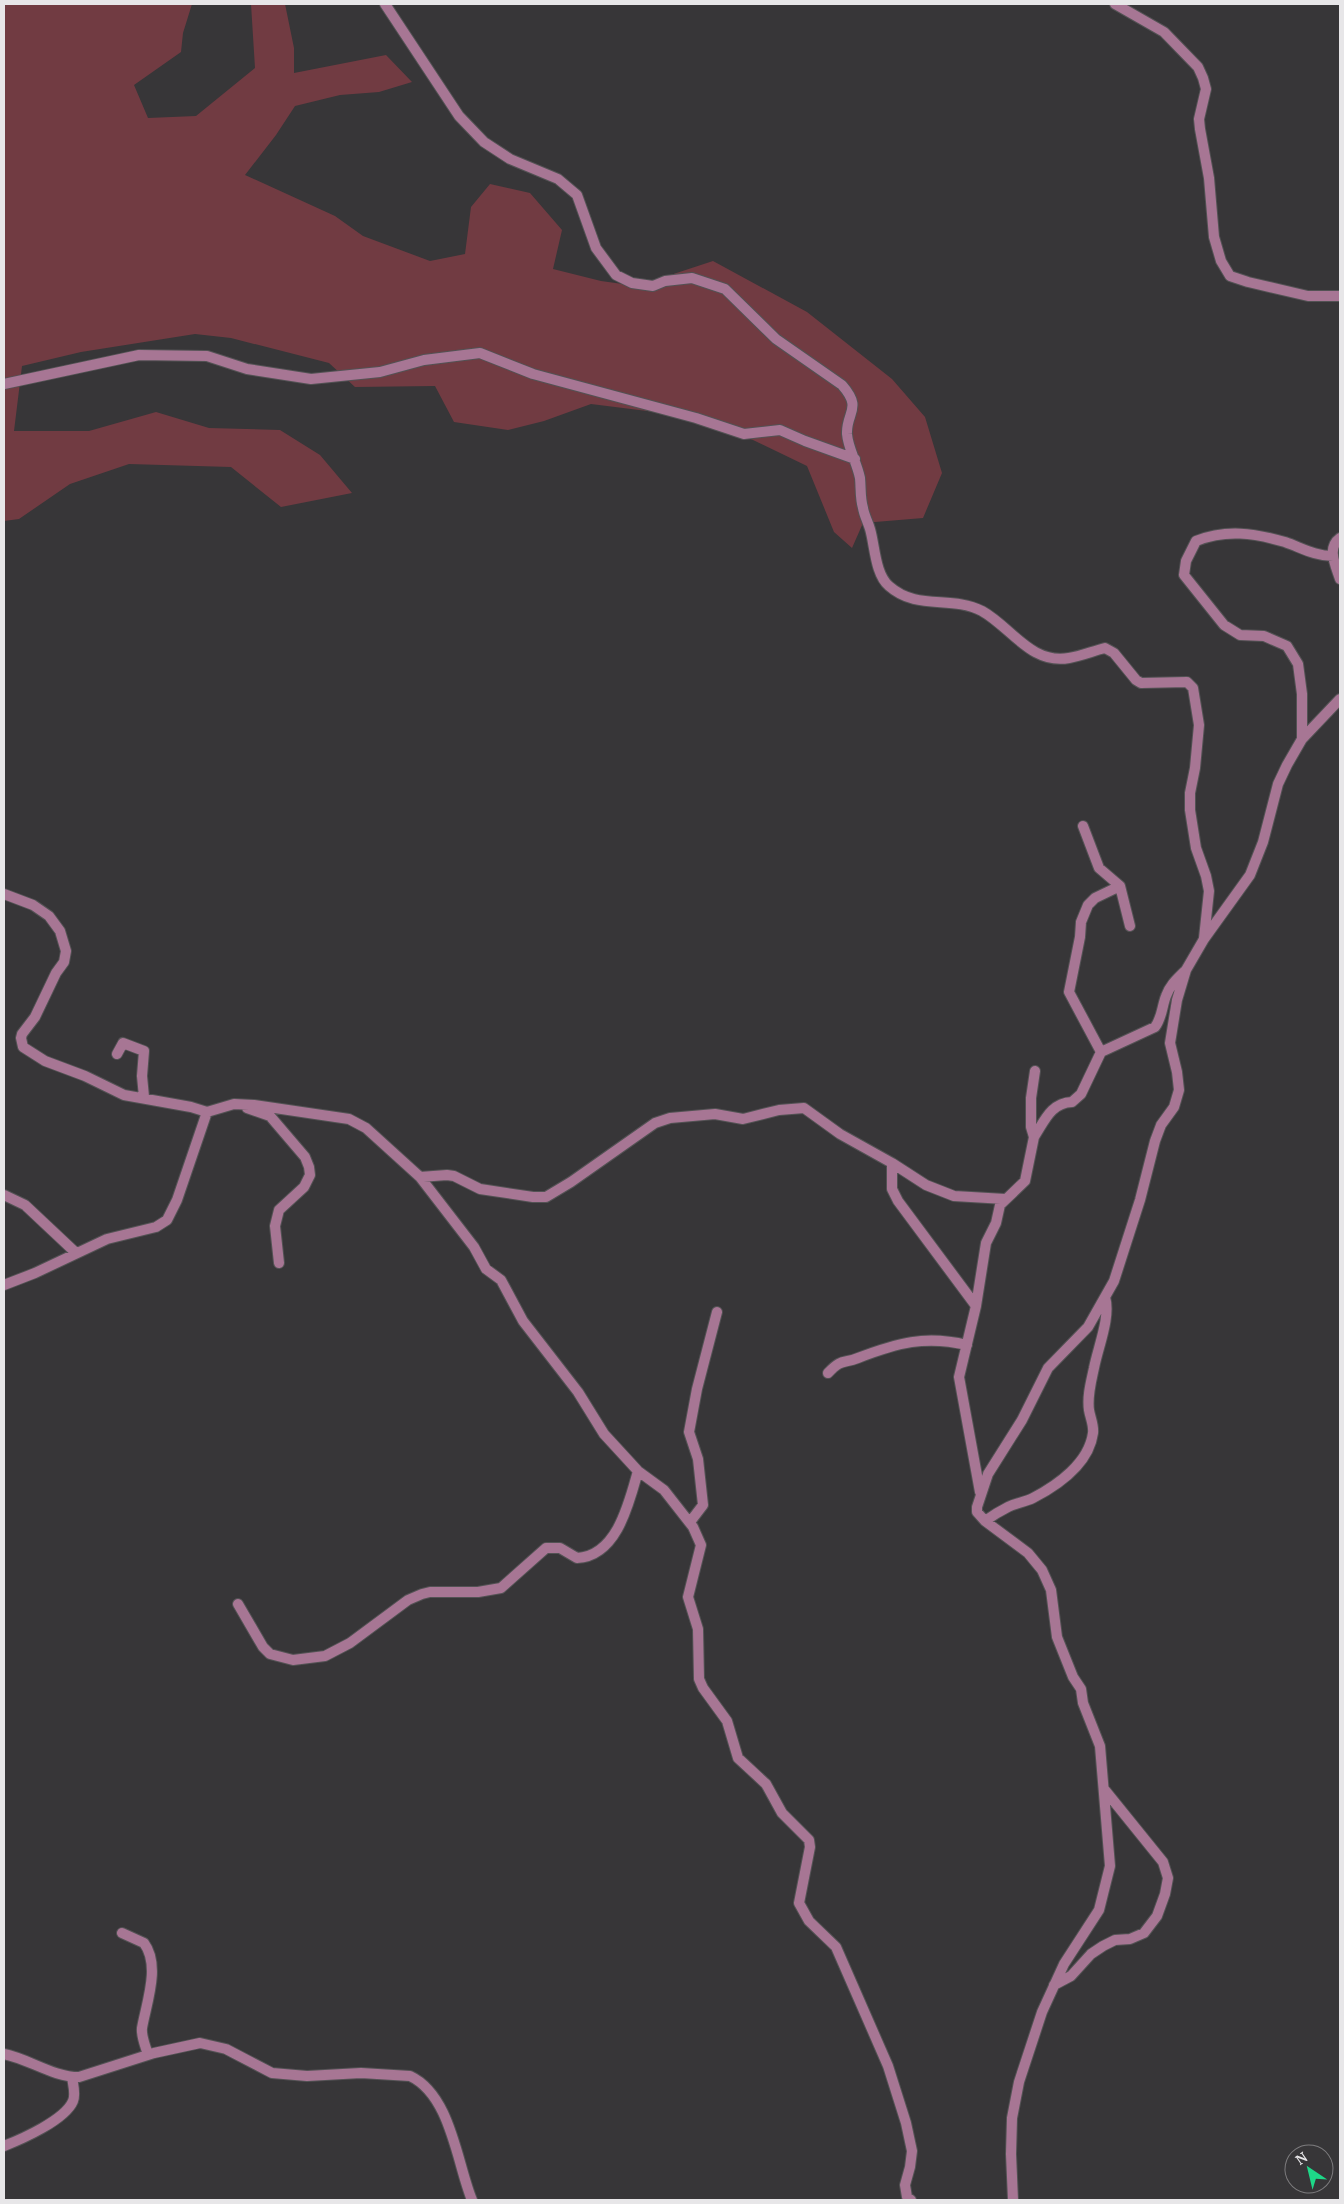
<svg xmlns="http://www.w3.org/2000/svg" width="1344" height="2204" font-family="'PT Serif',serif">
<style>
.green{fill:#713b42}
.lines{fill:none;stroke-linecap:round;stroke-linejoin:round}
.minor-casing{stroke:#535254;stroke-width:12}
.minor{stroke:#a77694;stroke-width:10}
</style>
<rect width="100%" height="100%" fill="#373638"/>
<!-- green -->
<path class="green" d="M 4,4 L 192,4 L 183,33 L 181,52 L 134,85 L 148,118 L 196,116 L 255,68 L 251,4 L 285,4 L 294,48 L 294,73 L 386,55 L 412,82 L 379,92 L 340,95 L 295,106 L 276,135 L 245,175 L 335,216 L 363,236 L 430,261 L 465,254 L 471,207 L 490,184 L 530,193 L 562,230 L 553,269 L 601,281 L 637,286 L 713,261 L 807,312 L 892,379 L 925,417 L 942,473 L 923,518 L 863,523 L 852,548 L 834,532 L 807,466 L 753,440 L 720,428 L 663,413 L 591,404 L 544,421 L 508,430 L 454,422 L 435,386 L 355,387 L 329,363 L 231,338 L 195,334 L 81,352 L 22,366 L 14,431 L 89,431 L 156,412 L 209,428 L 280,430 L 320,455 L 352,493 L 281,507 L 231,467 L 129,464 L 70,484 L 19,519 L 4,521 Z"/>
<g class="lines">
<!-- minor casing -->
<g class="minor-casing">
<path id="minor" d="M 385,4 L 459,116 L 484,142 L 510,159 L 558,179 L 577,195 L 596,248 L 616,275 L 632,283 L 653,286 L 665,281 L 692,278 L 725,289 L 776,339 L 842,385 C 863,409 846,412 847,434 C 848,448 857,463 860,478 C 861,488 860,498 863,508 C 864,515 868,522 870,529 C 875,546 875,574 889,586 C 917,611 951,595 982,611 C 1011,627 1031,665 1069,658 C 1081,656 1093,651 1105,648 L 1114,653 L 1136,680 L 1141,683 L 1187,682 L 1193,688 L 1199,725 L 1195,768 L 1190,793 L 1190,810 L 1196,848 L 1206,876 L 1209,891 L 1204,938
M 1115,4 L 1164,32 L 1198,67 L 1203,78 L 1206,89 L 1199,119 L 1200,129 L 1209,178 L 1214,237 L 1221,261 L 1230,276 L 1248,282 L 1308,296 L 1340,296
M 4,384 L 139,355 L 207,356 L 247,369 L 311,379 L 380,372 L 424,360 L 480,353 L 533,374 L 696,418 L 744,434 L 780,430 L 805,441 L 855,459
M 1340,538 C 1326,548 1336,566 1340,579
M 1302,739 L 1302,694 L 1298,664 L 1287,646 L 1264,636 L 1240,635 L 1224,625 L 1184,575 L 1186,561 L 1196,541 C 1226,529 1254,533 1285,542 C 1302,548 1315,556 1333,556
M 1083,826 L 1099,868 L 1120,886 L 1095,898 L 1088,905 L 1081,922 L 1080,937 L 1069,992 L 1101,1052
M 1120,886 L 1130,926
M 4,894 L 33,905 L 49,916 L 60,931 L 66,951 L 64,962 L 56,973 L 35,1017 L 22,1034 L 21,1038 L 23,1047 L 45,1061 L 85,1076 L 124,1095 L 191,1107 L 207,1112
M 117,1054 L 123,1043 L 144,1051 L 142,1076 L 144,1097
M 247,1108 L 270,1116 L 305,1157 L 309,1167 L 310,1175 L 304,1187 L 279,1210 L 275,1226 L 279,1263
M 1034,1137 C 1045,1120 1051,1103 1072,1102 L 1081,1094 L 1101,1052 L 1155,1027 C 1162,1018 1162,1006 1166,996 C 1170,985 1177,979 1185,971
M 892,1163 L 926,1185 L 954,1196 L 1005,1199
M 420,1177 L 447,1175 L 454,1176 L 480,1189 L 533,1197 L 546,1197 L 571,1182 L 655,1123 L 670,1118 L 715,1114 L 743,1119 L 779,1110 L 804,1108 L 840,1134 L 892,1163 L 892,1189 L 898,1201 L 976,1306
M 4,1195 L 25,1205 L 75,1252
M 4,1285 L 35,1273 L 107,1239 L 156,1227 L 167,1220 L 177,1200 L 207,1112 L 234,1104 L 254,1105 L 349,1119 L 366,1128 L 420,1177 L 474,1247 L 486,1269 L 501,1280 L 523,1321 L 578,1392 L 604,1434 L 638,1471 L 664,1490 L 693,1527 L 701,1545 L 688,1597 L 698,1629 L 699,1679 L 703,1688 L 727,1721 L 738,1758 L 766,1784 L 782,1813 L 809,1840 L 810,1847 L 799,1903 L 809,1921 L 836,1947 L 888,2066 L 906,2123 L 912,2151 L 910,2167 L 905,2185 L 907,2197 L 911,2200
M 828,1373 C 842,1358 843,1364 858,1358 C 897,1343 925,1335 967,1345
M 980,1492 L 959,1377 L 976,1306 L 986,1243 L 996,1223 L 1000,1205 L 1025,1181 L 1034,1137 L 1031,1127 L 1031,1098 L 1035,1071
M 985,1521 C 992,1516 1000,1511 1008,1507 C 1016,1503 1025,1502 1033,1498 C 1058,1485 1089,1463 1093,1433 C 1094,1425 1090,1417 1089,1410 C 1087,1396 1091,1382 1094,1368 C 1098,1347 1111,1317 1105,1297
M 690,1522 L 703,1505 L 698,1459 L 689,1432 L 697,1389 L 717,1312
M 238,1604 L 263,1647 L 270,1654 L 293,1660 L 325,1656 L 350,1643 L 408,1600 L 422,1594 L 430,1592 L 478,1592 L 501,1588 L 546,1548 L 560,1548 L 577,1558 C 617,1556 629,1503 638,1471
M 122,1933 L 144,1943 C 161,1966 146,2004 142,2028 C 141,2037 146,2047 148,2055
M 1054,1985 L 1071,1976 L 1091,1954 L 1103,1946 L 1115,1940 L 1130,1939 L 1144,1933 L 1157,1916 L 1165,1894 L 1168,1878 L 1163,1862 L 1104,1789
M 4,2054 C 29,2059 53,2077 79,2077 L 154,2053 L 200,2043 L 226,2049 L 272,2073 L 307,2076 L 361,2073 L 410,2076 C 451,2095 457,2164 472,2200
M 4,2146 C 22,2139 65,2120 73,2101 C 76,2094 73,2085 72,2077
M 1013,2200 L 1011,2154 L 1012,2118 L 1019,2082 L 1042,2012 L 1064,1964 L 1099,1910 L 1110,1866 L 1100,1746 L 1083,1703 L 1081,1689 L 1073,1677 L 1057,1637 L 1051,1590 L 1042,1570 L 1028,1553 L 985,1521 L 977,1512 L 977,1507 L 988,1474 L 1022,1420 L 1048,1368 L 1088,1327 L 1114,1281 L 1140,1200 L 1155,1141 L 1161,1125 L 1174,1107 L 1179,1090 L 1177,1072 L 1170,1043 L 1177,1000 L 1186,970 L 1204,939 L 1250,875 L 1263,842 L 1278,784 L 1287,765 L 1302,739 L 1340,699"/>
</g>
<!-- minor -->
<use href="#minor" class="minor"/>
</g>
<!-- border -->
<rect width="1344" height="2204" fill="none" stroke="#e7e6e8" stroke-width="10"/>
<!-- north arrow -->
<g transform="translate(1309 2169) rotate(325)"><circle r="24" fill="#373638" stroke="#7d7c7e"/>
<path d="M0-4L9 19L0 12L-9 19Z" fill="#1ed888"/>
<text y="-8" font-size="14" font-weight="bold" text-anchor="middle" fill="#e7e6e8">N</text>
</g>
</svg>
